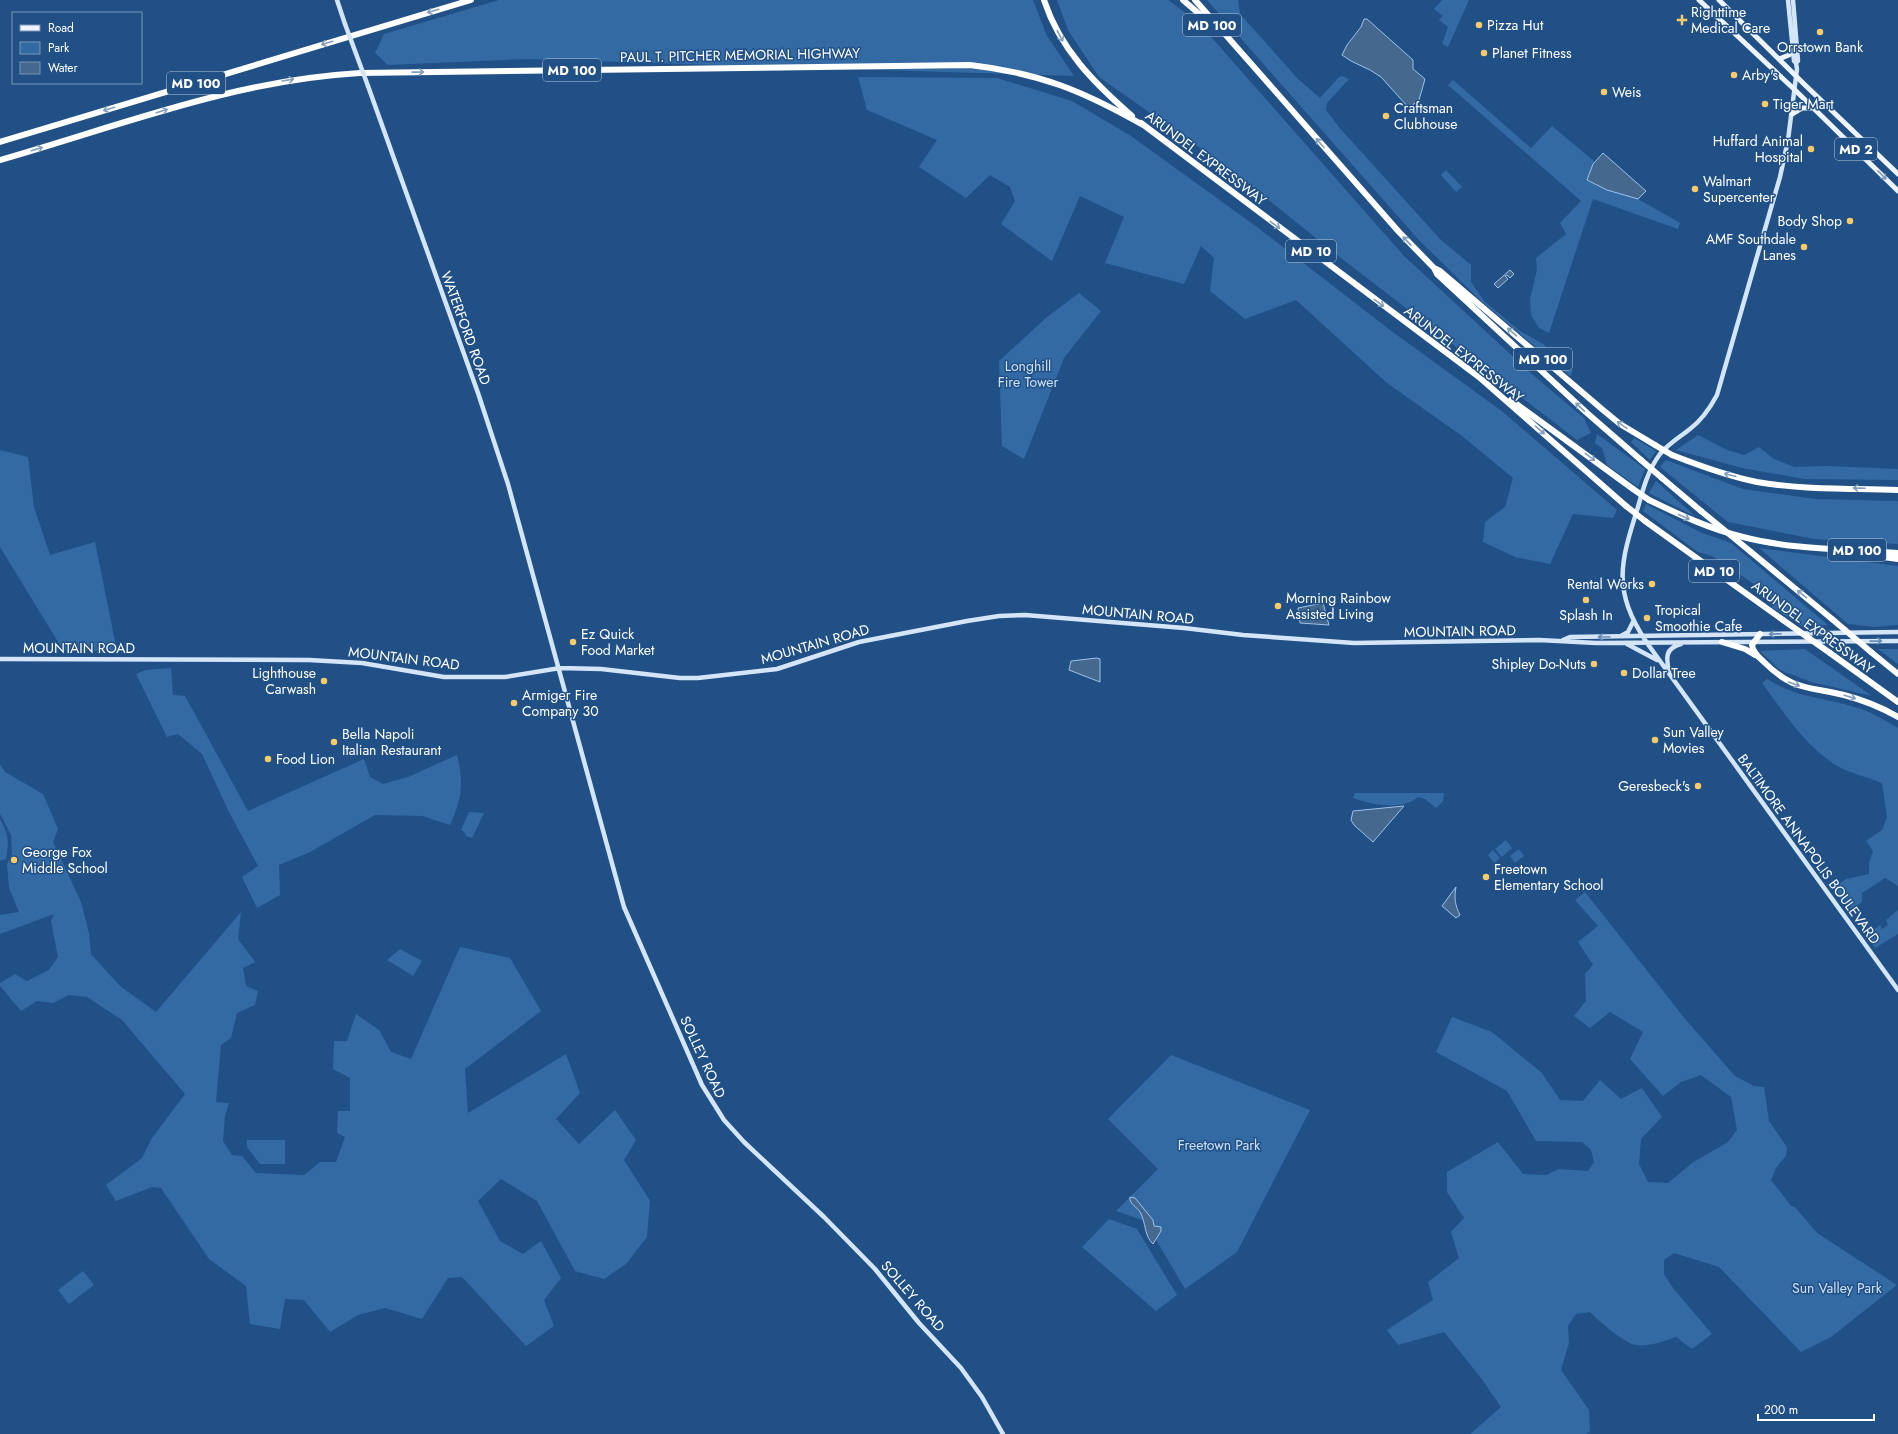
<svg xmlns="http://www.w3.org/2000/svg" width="1898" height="1434" font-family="Jost,sans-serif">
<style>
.green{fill:#336aa4}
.water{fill:#45688f;stroke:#9cc4eb}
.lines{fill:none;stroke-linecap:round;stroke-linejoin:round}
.secondary{stroke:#d4e5f8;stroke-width:4.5}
.primary{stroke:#edf4fe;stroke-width:5}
.highway{stroke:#fff;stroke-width:6}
.secondary-bridge{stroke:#d4e5f8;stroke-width:4.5}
.highway-bridge{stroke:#fff;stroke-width:6}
.oneway{stroke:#849fbc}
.oneway2{stroke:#7c9abc}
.oneway3{stroke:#688cb4}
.poi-dot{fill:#f8ca69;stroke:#205086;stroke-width:1.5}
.labels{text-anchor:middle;stroke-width:3;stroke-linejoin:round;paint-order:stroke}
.shield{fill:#205086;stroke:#bccadb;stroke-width:1}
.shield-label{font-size:13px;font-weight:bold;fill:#fff}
.poi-label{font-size:14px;fill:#fff;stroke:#205086;text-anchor:start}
.street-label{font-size:14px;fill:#fff;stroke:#205086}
.park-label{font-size:14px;fill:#cde2f7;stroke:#205086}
</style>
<rect width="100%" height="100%" fill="#205086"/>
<!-- green -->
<path class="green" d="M 499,0 L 1033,0 L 1047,36 L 1074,76 L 526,59 L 388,65 L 375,53 L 384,34 Z
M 1057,0 L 1168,0 L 1198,22 L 1404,256 L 1533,375 L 1584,418 L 1591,433 L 1577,440 L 1328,248 L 1234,172 L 1099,77 L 1068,30 Z
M 1207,0 L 1238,0 L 1240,14 L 1298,79 L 1320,98 L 1339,77 L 1342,76 L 1349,79 L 1327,103 L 1326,110 L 1338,126 L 1440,239 L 1471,265 L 1471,282 L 1484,301 L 1520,331 L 1543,344 L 1573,371 L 1570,376 L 1480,300 L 1417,238 Z
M 1442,0 L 1469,0 L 1448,47 L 1442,44 L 1448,27 L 1439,20 L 1443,16 L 1434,9 Z
M 858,77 L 997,78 L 1072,101 L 1131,136 L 1257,227 L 1390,330 L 1503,412 L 1617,510 L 1613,518 L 1573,514 L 1550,564 L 1515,557 L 1483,542 L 1485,522 L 1505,507 L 1513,478 L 1462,436 L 1387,383 L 1296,300 L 1245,319 L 1210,291 L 1214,258 L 1201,246 L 1184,284 L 1105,263 L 1124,217 L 1080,196 L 1052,261 L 1001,224 L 1015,201 L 1010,187 L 990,175 L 966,198 L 919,167 L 937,140 L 867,110 Z
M 1453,80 L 1531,148 L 1552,126 L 1595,162 L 1587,180 L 1638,199 L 1680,223 L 1678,229 L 1593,199 L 1549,333 L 1539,328 L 1531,315 L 1530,299 L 1537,270 L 1536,258 L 1566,234 L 1560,223 L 1581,201 L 1448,85 Z
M 1446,170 L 1462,187 L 1456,192 L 1441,175 Z
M 1079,293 L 1101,311 L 1064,358 L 1024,459 L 1002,446 L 999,361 L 1047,317 Z
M 1597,434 L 1645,469 L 1638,487 L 1607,465 L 1602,448 L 1595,443 Z
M 1698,435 L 1727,450 L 1744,455 L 1759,447 L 1774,459 L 1794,467 L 1827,466 L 1898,469 L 1898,480 L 1805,479 L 1742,468 L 1676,450 Z
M 1634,438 L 1656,451 L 1650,460 L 1631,442 Z
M 0,450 L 28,457 L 34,507 L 50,555 L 95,542 L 117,651 L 63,650 L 0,547 Z
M 1666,460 L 1743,489 L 1815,499 L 1898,501 L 1898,544 L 1814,539 L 1728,522 L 1660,467 Z
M 1656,481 L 1696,517 L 1649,493 Z
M 1646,504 L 1700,532 L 1731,543 L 1828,625 L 1803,627 L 1773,608 L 1763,590 L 1712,556 L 1698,552 L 1643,511 Z
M 1759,548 L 1898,566 L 1898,625 L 1874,627 L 1848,624 Z
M 1805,649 L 1872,696 L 1811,682 L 1780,670 L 1760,651 Z
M 1878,649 L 1898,649 L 1898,664 Z
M 171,668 L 173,695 L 185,696 L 248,811 L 364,759 L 370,777 L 383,784 L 408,777 L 457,755 C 464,783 462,799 450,825 L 422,816 L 375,815 L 310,852 L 279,865 L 280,895 L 257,908 L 242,877 L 258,866 L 229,812 L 202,754 L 178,734 L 167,737 L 136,674 L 146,670 Z
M 1767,679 C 1798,698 1818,696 1851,706 C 1868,710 1883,719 1898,728 L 1898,886 L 1885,878 L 1862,893 L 1862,902 L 1849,911 L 1833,888 L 1846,879 L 1869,874 L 1869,863 L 1873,851 L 1866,841 L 1882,830 L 1887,817 L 1882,783 C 1868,777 1852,774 1839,767 C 1805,747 1785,714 1762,683 Z
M 0,764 L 5,772 L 43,794 L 58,829 L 53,842 L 81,902 L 89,933 L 91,954 L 120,986 L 156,1012 L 241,912 L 238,939 L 255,962 L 243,968 L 246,986 L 258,991 L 255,1005 L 237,1013 L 231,1038 L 221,1045 L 216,1102 L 229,1103 L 225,1116 L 223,1141 L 232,1155 L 242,1156 L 256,1173 L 304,1175 L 320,1162 L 336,1162 L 345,1137 L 337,1133 L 338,1111 L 350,1111 L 350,1078 L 333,1069 L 334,1041 L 347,1041 L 356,1014 L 379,1030 L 391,1052 L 411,1059 L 460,947 L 510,958 L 541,1011 L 465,1069 L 468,1113 L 566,1054 L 580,1093 L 556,1119 L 579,1144 L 615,1110 L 636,1140 L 624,1160 L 650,1201 L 647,1237 L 626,1264 L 604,1279 L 575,1271 L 537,1201 L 501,1179 L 478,1201 L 500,1241 L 523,1254 L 541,1241 L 561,1278 L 544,1300 L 554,1326 L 526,1346 L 462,1277 L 448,1278 L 422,1319 L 385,1308 L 358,1315 L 330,1332 L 304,1300 L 285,1299 L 280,1329 L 250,1324 L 246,1286 L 209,1259 L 161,1188 L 152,1187 L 116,1201 L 106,1185 L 142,1158 L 152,1138 L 185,1094 L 122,1020 L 87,997 L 69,995 L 53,1003 L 37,1001 L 21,1011 L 0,986 L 0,983 L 15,974 L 27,981 L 49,970 L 58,957 L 51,921 L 54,914 L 0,934 L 0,915 L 19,912 L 9,888 L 7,864 L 12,854 L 11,835 L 0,814 Z
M 1355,793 L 1444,793 L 1443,801 L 1436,808 L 1425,799 L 1418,797 C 1401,811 1373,805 1353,798 Z
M 469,812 L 484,813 L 472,838 L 466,836 L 464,832 L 461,830 Z
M 0,819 C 9,835 9,841 6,859 L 0,861 Z
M 1506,840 L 1512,848 L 1502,857 L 1495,849 Z
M 1519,849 L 1524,856 L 1515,863 L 1510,856 Z
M 1493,850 L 1500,858 L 1494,863 L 1488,855 Z
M 1585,892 L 1686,1020 L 1735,1076 L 1754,1086 L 1764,1087 L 1769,1121 L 1787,1147 L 1786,1156 L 1776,1168 L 1771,1180 L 1792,1207 L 1794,1206 L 1817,1233 L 1897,1285 L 1831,1337 L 1801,1352 L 1719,1267 L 1674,1253 L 1664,1260 L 1664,1274 L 1673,1288 L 1712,1334 L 1692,1349 L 1676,1337 C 1664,1341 1649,1347 1636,1345 C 1624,1343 1599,1321 1590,1312 L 1576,1314 L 1568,1326 L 1569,1343 L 1561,1370 L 1589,1410 L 1590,1431 L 1586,1434 L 1470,1434 L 1501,1407 L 1481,1378 L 1444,1332 L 1398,1345 L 1387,1330 L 1433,1300 L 1428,1282 L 1459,1258 L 1451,1232 L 1464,1218 L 1447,1192 L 1447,1172 L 1498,1142 L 1523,1174 L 1546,1175 L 1559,1169 L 1588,1171 L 1594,1162 L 1591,1150 L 1582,1142 L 1536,1141 L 1507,1091 L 1436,1052 L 1452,1017 L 1492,1032 L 1542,1073 L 1560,1100 L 1583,1101 L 1600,1080 L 1621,1099 L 1642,1088 L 1662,1117 L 1641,1139 L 1639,1164 L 1648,1182 L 1668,1183 L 1692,1163 L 1728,1142 L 1737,1130 L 1731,1097 L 1701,1075 L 1681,1082 L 1663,1096 L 1630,1059 L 1643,1032 L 1610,1012 L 1590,1028 L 1574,1016 L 1586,1001 L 1585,974 L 1593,965 L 1578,942 L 1598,926 L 1575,900 Z
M 1898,910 L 1898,934 L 1875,948 L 1867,935 L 1880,925 L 1882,929 L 1888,925 L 1886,920 Z
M 400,949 L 422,961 L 413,976 L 387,960 Z
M 1171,1055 L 1310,1110 L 1237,1252 L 1185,1289 L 1145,1221 L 1116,1211 L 1158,1169 L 1108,1119 Z
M 247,1140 L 285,1140 L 285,1164 L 260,1164 L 247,1147 Z
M 1109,1219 L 1137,1229 L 1177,1295 L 1156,1311 L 1082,1247 Z
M 83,1271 L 94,1285 L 69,1304 L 58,1290 Z"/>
<!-- water -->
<path class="water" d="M 1364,19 L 1367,19 L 1413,60 L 1413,69 L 1425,79 L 1419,100 L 1410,107 L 1408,107 L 1381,77 L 1370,70 L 1351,61 L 1342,55 L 1347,45 L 1361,27 Z
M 1603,153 L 1646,191 L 1638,199 L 1607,190 L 1587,180 L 1593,164 Z
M 1510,270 L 1514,274 L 1510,278 L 1507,275 L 1505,276 L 1508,279 L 1498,288 L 1494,284 Z
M 1323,603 L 1329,625 L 1300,623 L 1298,608 Z
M 1097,658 L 1100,659 L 1100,682 L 1069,670 L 1071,661 Z
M 1404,806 L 1373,842 L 1354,825 L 1351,820 L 1353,811 Z
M 1456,887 C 1454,898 1455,905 1460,915 L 1456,918 L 1442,906 Z
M 1130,1197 L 1135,1198 L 1153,1220 L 1154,1226 L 1161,1227 L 1161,1231 L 1153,1244 C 1144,1236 1146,1222 1140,1212 C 1137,1207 1129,1204 1130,1197 Z"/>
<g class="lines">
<!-- secondary -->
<path class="secondary" d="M 337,0 L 345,24
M 1788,0 L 1794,61 L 1796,63 L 1797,69 L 1788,140 L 1780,177 L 1717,395 C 1710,408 1702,420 1690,429 C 1680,437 1669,443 1660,454 C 1648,470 1643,489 1638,507 C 1620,564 1612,590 1647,643 L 1898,990
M 1793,0 L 1798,61 L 1796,63
M 368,86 L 478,393 L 508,484 L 624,907 L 702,1085 L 724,1120 L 744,1142 L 824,1217 L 875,1269 L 919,1323 L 961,1368 L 982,1397 L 1003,1434
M 1621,636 L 1628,632 L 1633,622
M 1563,640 L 1570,637 L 1898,632
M 1627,644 L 1657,660
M 0,659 L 309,660 L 362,663 L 444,677 L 505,677 L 560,668 L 601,669 L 680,678 L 698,678 L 777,669 L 859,642 L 967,621 L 999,616 L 1025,615 L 1184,628 L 1243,635 L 1354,643 L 1539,640 L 1596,643 L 1898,641
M 1669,672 C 1666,658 1665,648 1681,644"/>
<!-- primary -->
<path class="primary" d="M 1699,0 L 1795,90 L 1898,191
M 1719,0 L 1804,84 L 1898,174
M 1779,59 L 1789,55 L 1793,48
M 1792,114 L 1802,108 L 1814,108"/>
<!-- highway -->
<path class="highway" d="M 1044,0 C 1060,49 1094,83 1132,116
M 1183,0 L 1212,25
M 1195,0 L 1399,232 L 1434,268 L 1437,274 L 1587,413 L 1641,460
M 1141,123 L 1479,377 L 1626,506
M 0,142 L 471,0
M 0,160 C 119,126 235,80 360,73 L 970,65 C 1040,73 1083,91 1143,125
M 1434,268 L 1440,271 L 1603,410 L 1620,424 L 1655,445
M 1511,400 L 1633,489
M 1672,455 C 1700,466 1727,476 1757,482 C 1803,490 1851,488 1898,490
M 1662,478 L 1701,511
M 1649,500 C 1680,515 1710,529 1743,537 C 1793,550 1847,549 1898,553
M 1645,521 L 1783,620
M 1751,552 L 1832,619
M 1854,553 L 1898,559
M 1760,634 L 1752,645 C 1753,653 1759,657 1764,662 C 1793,691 1808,686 1844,695 C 1863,700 1881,707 1898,717
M 1722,642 L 1745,649 L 1755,655
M 1871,652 L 1898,674
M 1830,653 L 1898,702"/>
<!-- secondary-bridge -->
<path class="secondary-bridge" d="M 345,24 L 368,86"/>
<!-- highway-bridge -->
<path class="highway-bridge" d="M 1655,445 L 1672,455
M 1641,460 L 1662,478
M 1633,489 L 1649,500
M 1626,506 L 1645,521
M 1701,511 L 1751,552
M 1832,619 L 1871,652
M 1783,620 L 1830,653"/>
</g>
<!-- one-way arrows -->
<defs><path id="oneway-shaft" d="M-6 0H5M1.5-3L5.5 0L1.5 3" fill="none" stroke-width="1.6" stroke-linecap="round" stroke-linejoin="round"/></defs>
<g class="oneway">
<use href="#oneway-shaft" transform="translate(433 11) rotate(163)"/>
<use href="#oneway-shaft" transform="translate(1060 36) rotate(62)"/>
<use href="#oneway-shaft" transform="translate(327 43) rotate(163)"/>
<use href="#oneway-shaft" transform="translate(418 72) rotate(-1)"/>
<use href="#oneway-shaft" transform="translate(288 80) rotate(-9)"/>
<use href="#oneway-shaft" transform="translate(109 109) rotate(163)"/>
<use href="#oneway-shaft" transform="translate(162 111) rotate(-17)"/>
<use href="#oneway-shaft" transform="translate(1320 143) rotate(-131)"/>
<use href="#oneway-shaft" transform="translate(37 149) rotate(-17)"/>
<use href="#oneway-shaft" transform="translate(1275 225) rotate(37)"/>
<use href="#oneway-shaft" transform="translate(1407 241) rotate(-133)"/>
<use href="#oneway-shaft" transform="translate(1379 303) rotate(37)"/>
<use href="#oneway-shaft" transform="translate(1512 332) rotate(-139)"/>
<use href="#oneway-shaft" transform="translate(1580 407) rotate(-137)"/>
<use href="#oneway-shaft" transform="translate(1622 425) rotate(-145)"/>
<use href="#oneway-shaft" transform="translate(1540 430) rotate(41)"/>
<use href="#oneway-shaft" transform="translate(1590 457) rotate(36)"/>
<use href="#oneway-shaft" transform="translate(1730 475) rotate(-165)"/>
<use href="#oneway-shaft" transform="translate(1859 488) rotate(-178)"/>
<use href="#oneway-shaft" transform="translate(1684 517) rotate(24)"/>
<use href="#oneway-shaft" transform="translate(1802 594) rotate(-140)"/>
<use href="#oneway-shaft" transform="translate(1794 684) rotate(19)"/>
<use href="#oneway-shaft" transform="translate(1850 697) rotate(16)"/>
</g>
<use class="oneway2" href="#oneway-shaft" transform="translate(1882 175) rotate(45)"/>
<g class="oneway3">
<use href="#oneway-shaft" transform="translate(1775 634) rotate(179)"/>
<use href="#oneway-shaft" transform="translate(1604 637) rotate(180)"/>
<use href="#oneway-shaft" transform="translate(1876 641) rotate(-1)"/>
</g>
<!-- markers -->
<g class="poi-dot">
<path d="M1680 14h4v4h4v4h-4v4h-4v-4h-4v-4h4z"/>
<circle cx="1479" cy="25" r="4"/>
<circle cx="1820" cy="32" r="4"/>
<circle cx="1484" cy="53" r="4"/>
<circle cx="1734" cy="75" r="4"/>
<circle cx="1604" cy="92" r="4"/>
<circle cx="1765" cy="104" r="4"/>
<circle cx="1386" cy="116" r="4"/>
<circle cx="1811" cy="149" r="4"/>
<circle cx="1695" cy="189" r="4"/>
<circle cx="1850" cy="221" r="4"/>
<circle cx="1804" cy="247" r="4"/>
<circle cx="1652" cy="584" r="4"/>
<circle cx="1586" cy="600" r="4"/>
<circle cx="1278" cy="606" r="4"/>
<circle cx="1647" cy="618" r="4"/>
<circle cx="573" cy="642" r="4"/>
<circle cx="1594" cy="664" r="4"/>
<circle cx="1624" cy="673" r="4"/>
<circle cx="324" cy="681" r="4"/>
<circle cx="514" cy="703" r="4"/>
<circle cx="1655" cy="740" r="4"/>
<circle cx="334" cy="742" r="4"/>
<circle cx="268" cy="759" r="4"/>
<circle cx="1698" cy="786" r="4"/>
<circle cx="14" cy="860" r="4"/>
<circle cx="1486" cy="877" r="4"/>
</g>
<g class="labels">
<!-- shield labels -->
<g class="shield">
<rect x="1183" y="14" width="58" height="22" rx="3"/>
<rect x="543" y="59" width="58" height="22" rx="3"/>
<rect x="167" y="72" width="58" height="22" rx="3"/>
<rect x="1835" y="138" width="42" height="22" rx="3"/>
<rect x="1286" y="240" width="50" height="22" rx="3"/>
<rect x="1514" y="348" width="58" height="22" rx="3"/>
<rect x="1828" y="539" width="58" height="22" rx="3"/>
<rect x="1689" y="560" width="50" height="22" rx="3"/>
</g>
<g class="shield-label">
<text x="1212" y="30">MD 100</text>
<text x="572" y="75">MD 100</text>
<text x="196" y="88">MD 100</text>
<text x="1856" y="154">MD 2</text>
<text x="1311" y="256">MD 10</text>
<text x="1543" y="364">MD 100</text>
<text x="1857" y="555">MD 100</text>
<text x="1714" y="576">MD 10</text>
</g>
<!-- poi labels -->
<g class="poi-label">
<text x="1691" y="17">Righttime<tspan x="1691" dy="16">Medical Care</tspan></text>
<text x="1487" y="30">Pizza Hut</text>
<text x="1820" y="52" text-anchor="middle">Orrstown Bank</text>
<text x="1492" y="58">Planet Fitness</text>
<text x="1742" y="80">Arby's</text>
<text x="1612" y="97">Weis</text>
<text x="1773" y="109">Tiger Mart</text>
<text x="1394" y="113">Craftsman<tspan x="1394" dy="16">Clubhouse</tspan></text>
<text x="1803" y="146" text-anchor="end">Huffard Animal<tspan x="1803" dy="16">Hospital</tspan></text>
<text x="1703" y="186">Walmart<tspan x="1703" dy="16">Supercenter</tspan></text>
<text x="1842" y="226" text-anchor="end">Body Shop</text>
<text x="1796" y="244" text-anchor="end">AMF Southdale<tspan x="1796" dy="16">Lanes</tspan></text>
<text x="1644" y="589" text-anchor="end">Rental Works</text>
<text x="1286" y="603">Morning Rainbow<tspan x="1286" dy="16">Assisted Living</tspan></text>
<text x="1655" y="615">Tropical<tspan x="1655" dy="16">Smoothie Cafe</tspan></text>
<text x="1586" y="620" text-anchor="middle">Splash In</text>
<text x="581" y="639">Ez Quick<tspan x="581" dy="16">Food Market</tspan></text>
<text x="1586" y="669" text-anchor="end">Shipley Do-Nuts</text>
<text x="316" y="678" text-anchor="end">Lighthouse<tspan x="316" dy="16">Carwash</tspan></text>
<text x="1632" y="678">Dollar Tree</text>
<text x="522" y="700">Armiger Fire<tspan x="522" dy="16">Company 30</tspan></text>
<text x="1663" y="737">Sun Valley<tspan x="1663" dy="16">Movies</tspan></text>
<text x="342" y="739">Bella Napoli<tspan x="342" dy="16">Italian Restaurant</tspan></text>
<text x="276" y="764">Food Lion</text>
<text x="1690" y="791" text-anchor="end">Geresbeck's</text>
<text x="22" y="857">George Fox<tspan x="22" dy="16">Middle School</tspan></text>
<text x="1494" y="874">Freetown<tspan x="1494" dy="16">Elementary School</tspan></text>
</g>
<!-- street labels -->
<g class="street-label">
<text transform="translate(740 55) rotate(-1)" y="5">PAUL T. PITCHER MEMORIAL HIGHWAY</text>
<text transform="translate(1206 158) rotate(37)" y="5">ARUNDEL EXPRESSWAY</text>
<text transform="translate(466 328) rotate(70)" y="5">WATERFORD ROAD</text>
<text transform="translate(1464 354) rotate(38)" y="5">ARUNDEL EXPRESSWAY</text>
<text transform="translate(1138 614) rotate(5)" y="5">MOUNTAIN ROAD</text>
<text transform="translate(1813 627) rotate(36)" y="5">ARUNDEL EXPRESSWAY</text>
<text transform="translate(1460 631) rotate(-1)" y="5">MOUNTAIN ROAD</text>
<text transform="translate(815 644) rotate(-16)" y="5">MOUNTAIN ROAD</text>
<text x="79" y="653">MOUNTAIN ROAD</text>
<text transform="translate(404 658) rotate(7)" y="5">MOUNTAIN ROAD</text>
<text transform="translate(1809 849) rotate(54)" y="5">BALTIMORE ANNAPOLIS BOULEVARD</text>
<text transform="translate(703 1057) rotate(65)" y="5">SOLLEY ROAD</text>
<text transform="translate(913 1296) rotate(49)" y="5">SOLLEY ROAD</text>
</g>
<!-- park labels -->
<g class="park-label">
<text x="1028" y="371">Longhill<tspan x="1028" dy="16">Fire Tower</tspan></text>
<text x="1219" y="1150">Freetown Park</text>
<text x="1837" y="1293">Sun Valley Park</text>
</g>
</g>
<!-- legend -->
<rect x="12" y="12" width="130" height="72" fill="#205086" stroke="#7996b6"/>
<rect x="20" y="25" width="20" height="6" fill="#edf4fe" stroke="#7996b6"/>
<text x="48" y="32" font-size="12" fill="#ffffff">Road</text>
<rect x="20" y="42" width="20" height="12" fill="#336aa4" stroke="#7996b6"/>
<text x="48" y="52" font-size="12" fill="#ffffff">Park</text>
<rect x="20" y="62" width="20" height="12" fill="#45688f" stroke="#7996b6"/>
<text x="48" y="72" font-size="12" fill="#ffffff">Water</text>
<!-- scale -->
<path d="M1758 1414v6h116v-6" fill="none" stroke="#ffffff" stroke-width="2"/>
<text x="1764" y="1414" font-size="12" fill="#ffffff" stroke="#205086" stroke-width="3" paint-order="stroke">200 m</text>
</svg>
